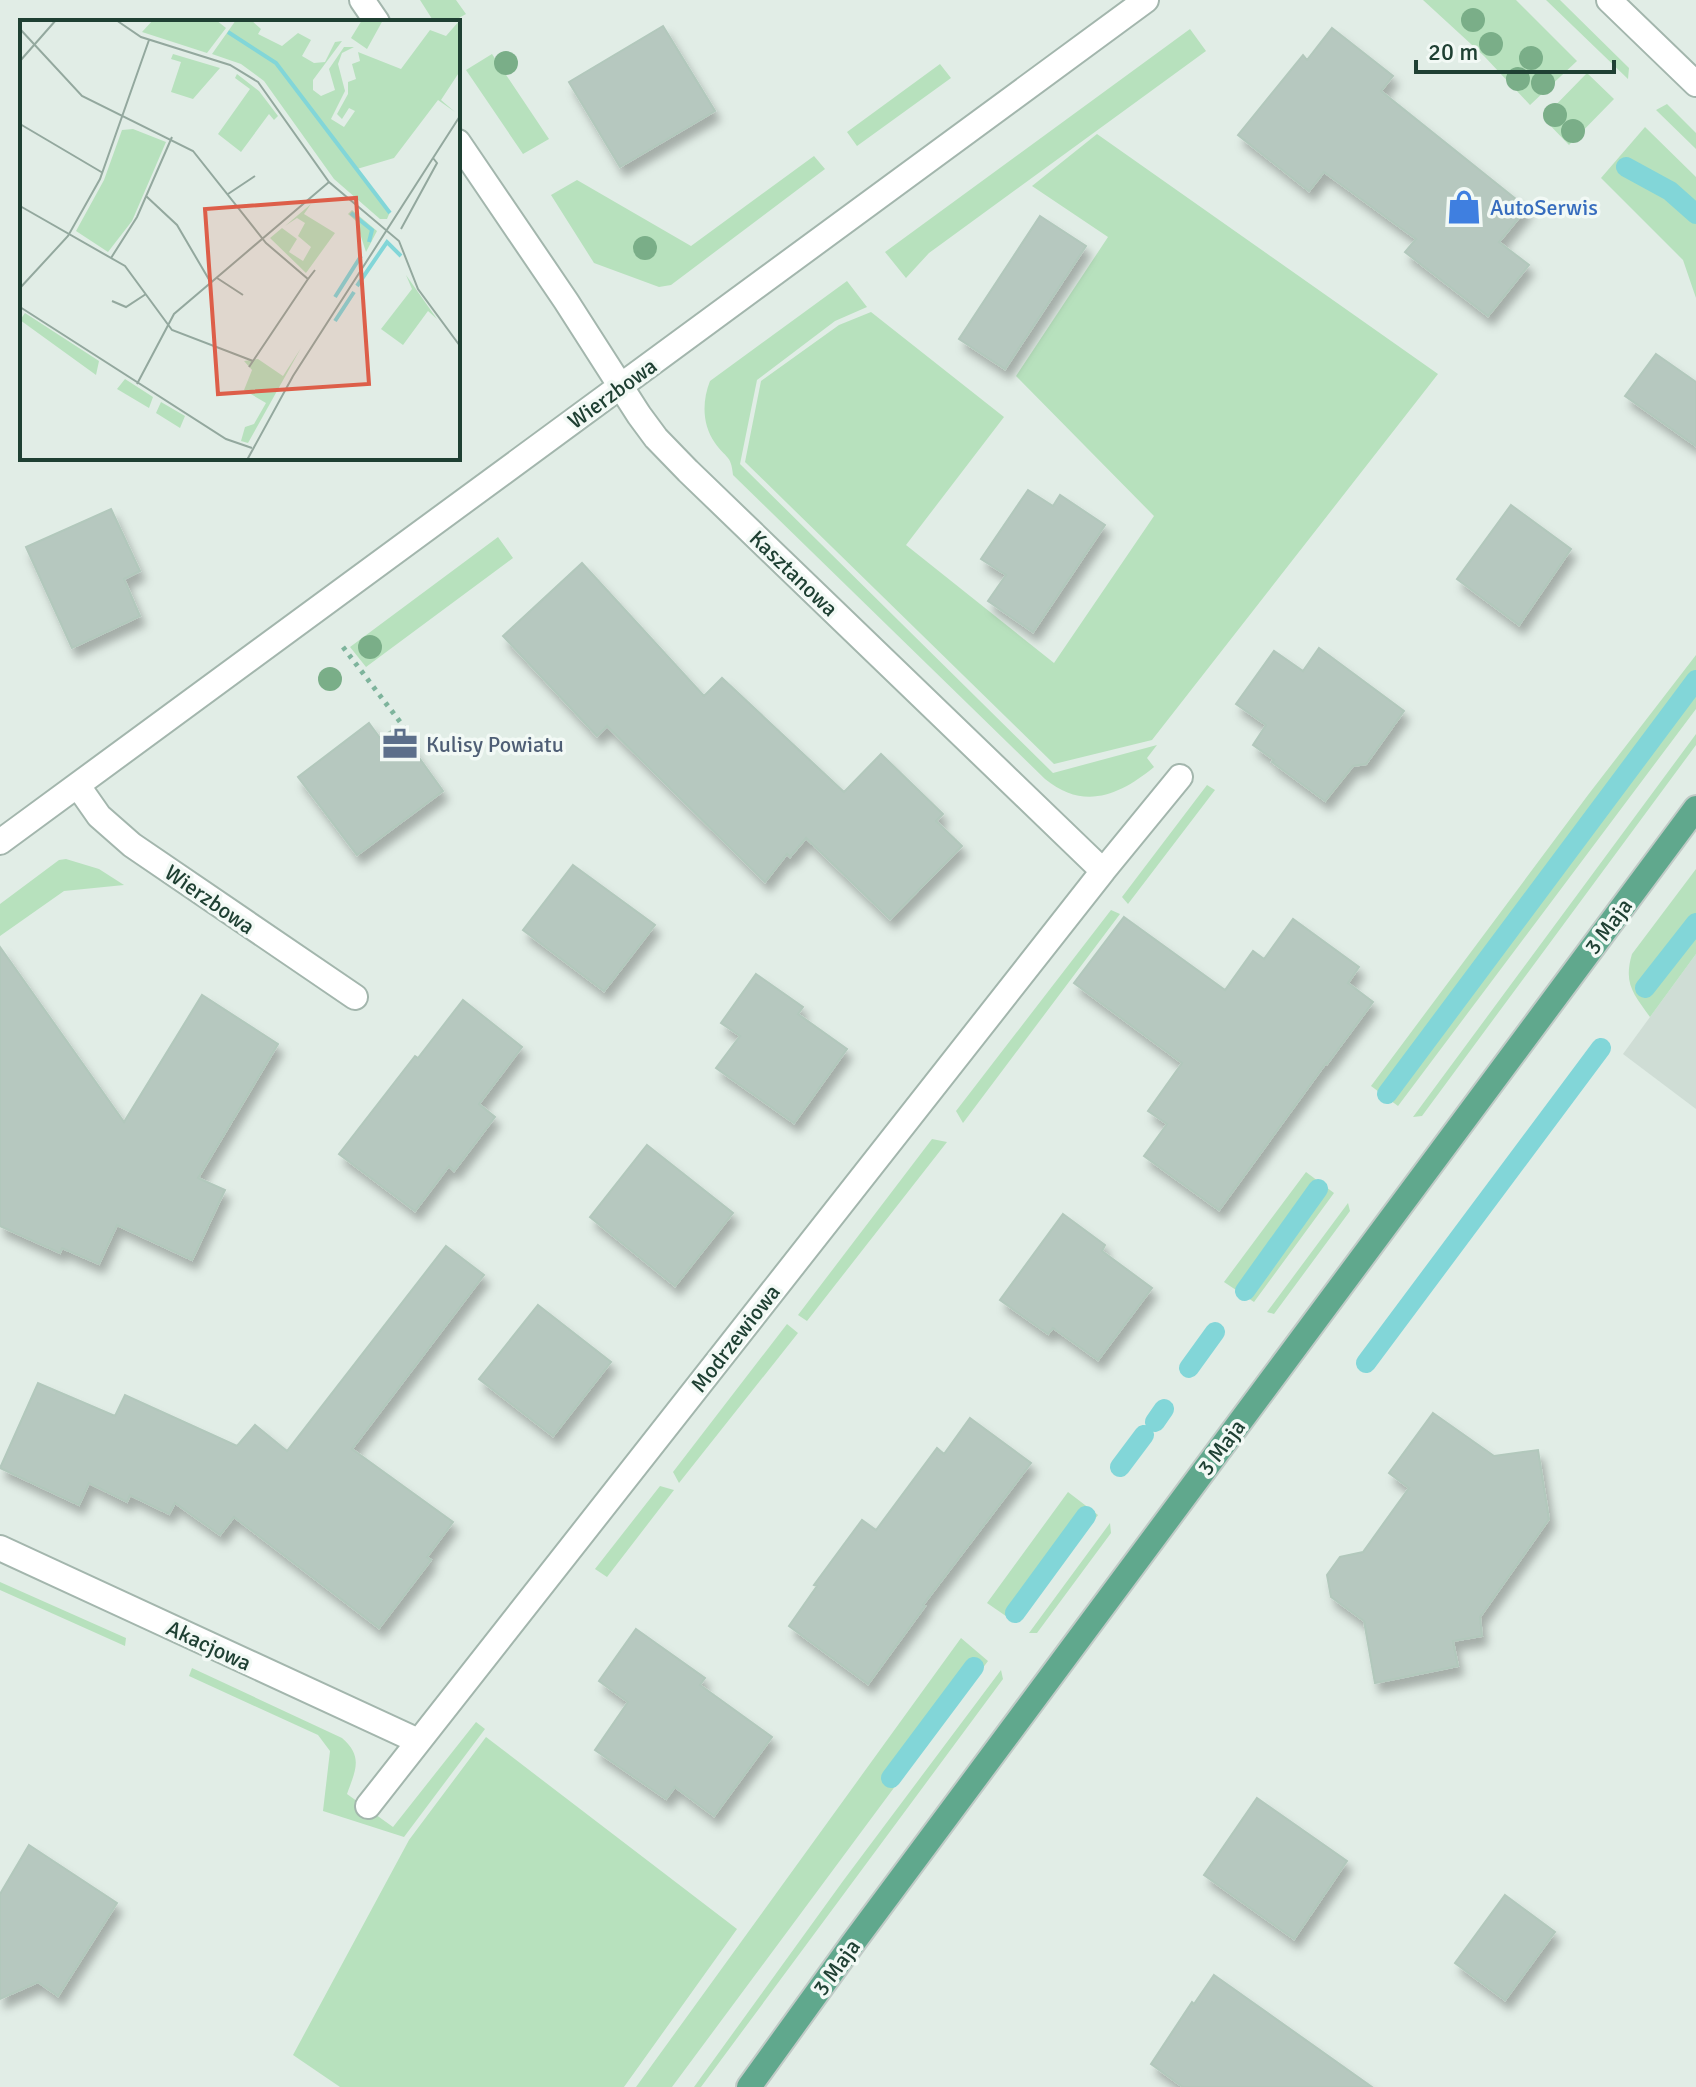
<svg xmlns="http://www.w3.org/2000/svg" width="1696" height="2087" font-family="Signika,sans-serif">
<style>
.built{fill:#cfddd5}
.green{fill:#b7e1bd}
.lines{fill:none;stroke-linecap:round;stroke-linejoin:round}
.stream{stroke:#82d6d8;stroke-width:20}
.building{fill:#b6c8bf;stroke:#b2c8bc;stroke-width:2;filter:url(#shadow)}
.minor-casing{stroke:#a3b6ad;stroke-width:28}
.major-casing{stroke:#c0cac6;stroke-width:28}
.path{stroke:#7eb49c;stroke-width:5;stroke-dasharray:4 6;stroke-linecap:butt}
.minor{stroke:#fff;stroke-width:24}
.major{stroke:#60a88d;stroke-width:24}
.tree{fill:#7aae88}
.labels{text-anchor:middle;stroke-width:7;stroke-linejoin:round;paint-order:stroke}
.shop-label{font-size:22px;fill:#366cbe;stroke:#f2f9f5;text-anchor:start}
.street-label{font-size:22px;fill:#1f4033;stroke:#f2f9f5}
.service-label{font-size:22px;fill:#4e5e75;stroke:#f2f9f5;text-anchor:start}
.inset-river{fill:none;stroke:#82d6d8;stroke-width:4}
.inset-road{fill:none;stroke:#93a89e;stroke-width:2}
.view{fill:#dd5e49;fill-opacity:0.15;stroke:#dd5e49;stroke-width:4}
.inset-edge{fill:none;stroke:#1f4033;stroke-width:4}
</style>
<defs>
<filter id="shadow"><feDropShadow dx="5" dy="9" stdDeviation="4" flood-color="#0004"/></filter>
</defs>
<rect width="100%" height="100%" fill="#e1ede6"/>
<!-- built -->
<path class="built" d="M 1696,954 L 1696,1109 L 1623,1054 Z"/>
<!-- green -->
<path class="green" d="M 420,0 L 456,0 L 466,14 L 452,22 L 434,22 Z
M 1423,0 L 1516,0 L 1577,61 L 1530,105 L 1484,56 Z
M 1546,0 L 1560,0 L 1629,68 L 1628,79 Z
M 1190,29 L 1206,51 L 929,253 L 906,278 L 885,252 Z
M 492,54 L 549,139 L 523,154 L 466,70 Z
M 940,64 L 951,78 L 857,146 L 847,132 Z
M 1587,73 L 1614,99 L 1569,145 L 1543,118 Z
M 1667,104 L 1696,133 L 1696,149 L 1656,110 Z
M 1645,127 L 1696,177 L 1696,298 L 1683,260 L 1601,178 Z
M 1097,134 L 1438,374 L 1152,740 L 1054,764 L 745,462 L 761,381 L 839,325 L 871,312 L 1004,417 L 906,545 L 1054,663 L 1154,516 L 1016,376 L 1108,237 L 1032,186 Z
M 814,156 L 825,169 L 671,285 L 659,287 L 594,263 L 551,195 L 577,180 L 691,246 Z
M 847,281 L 867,307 L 835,321 L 757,380 L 740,464 L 1053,773 L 1157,745 L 1147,758 L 1154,767 C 1120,795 1084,811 1045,779 L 733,475 C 731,454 726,459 715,443 C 702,425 702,401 710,381 Z
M 498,537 L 513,558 L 366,667 L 350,647 Z
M 1696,655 L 1696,709 L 1398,1106 L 1371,1086 L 1588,795 Z
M 1696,734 L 1696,745 L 1422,1116 L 1413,1117 Z
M 1207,785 L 1215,790 L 1128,904 L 1122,897 Z
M 66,859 L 99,869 L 124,885 L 64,891 L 0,936 L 0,904 L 59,860 Z
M 1696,869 L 1696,954 L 1650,1017 C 1634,994 1623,984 1632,954 Z
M 1111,910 L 1120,914 L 963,1123 L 956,1111 Z
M 932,1139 L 947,1142 L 807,1321 L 798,1315 Z
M 1306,1172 L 1334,1193 L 1254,1302 L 1224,1282 Z
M 1348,1203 L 1350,1211 L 1274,1314 L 1267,1312 Z
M 787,1324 L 798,1333 L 679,1483 L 673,1472 Z
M 660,1486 L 674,1490 L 607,1577 L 595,1569 Z
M 1068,1492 L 1098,1515 L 1016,1623 L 987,1603 Z
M 1110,1523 L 1111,1533 L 1037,1633 L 1029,1633 Z
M 0,1582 L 126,1638 L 125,1646 L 0,1590 Z
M 961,1638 L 988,1661 L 672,2087 L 636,2087 Z
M 192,1668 L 342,1738 C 364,1757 355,1771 347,1794 L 393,1827 L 476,1722 L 485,1729 L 404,1837 L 323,1811 L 330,1751 L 318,1735 L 189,1676 Z
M 1001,1670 L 1003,1679 L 701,2087 L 694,2087 L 843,1881 Z
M 486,1737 L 737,1929 L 624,2087 L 340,2087 L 293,2055 L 409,1840 Z"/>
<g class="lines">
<!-- stream -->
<path class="stream" d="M 1626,167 L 1670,191 L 1696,214
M 1645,988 L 1696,923
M 1387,1094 L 1696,680
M 1245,1291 L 1318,1189
M 1366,1363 L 1601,1048
M 1189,1368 L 1215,1332
M 1155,1422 L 1164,1409
M 1120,1467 L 1144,1435
M 1015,1613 L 1086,1516
M 891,1778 L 974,1667"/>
</g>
<!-- building -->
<path class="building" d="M 663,26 L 715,111 L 620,167 L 569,82 Z
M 1332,28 L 1393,76 L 1381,91 L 1527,208 L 1499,242 L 1529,265 L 1488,316 L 1405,252 L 1416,239 L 1324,172 L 1309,191 L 1238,135 L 1303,55 L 1307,60 Z
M 1040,216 L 1086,246 L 1005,369 L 959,339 Z
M 1656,354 L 1696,382 L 1696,446 L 1625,396 Z
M 1028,490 L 1053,506 L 1060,495 L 1105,525 L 1033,632 L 988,601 L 1006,575 L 981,559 Z
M 1511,505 L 1571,549 L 1519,625 L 1457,579 Z
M 111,509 L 140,571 L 124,579 L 140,616 L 72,648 L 26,547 Z
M 582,563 L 704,696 L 722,678 L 844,792 L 881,754 L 943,814 L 936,821 L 962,846 L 890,919 L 806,838 L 790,857 L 787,854 L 765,882 L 607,726 L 597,736 L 503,636 Z
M 1319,648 L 1404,711 L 1366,764 L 1353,766 L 1325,801 L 1272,762 L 1274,760 L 1253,745 L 1266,725 L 1236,704 L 1274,651 L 1303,671 Z
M 369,723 L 380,738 L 397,727 L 443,791 L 357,855 L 298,777 Z
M 573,865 L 655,925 L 604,991 L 523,930 Z
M 1124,917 L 1225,990 L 1253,951 L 1264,959 L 1293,919 L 1359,967 L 1348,983 L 1373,1002 L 1327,1064 L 1326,1063 L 1219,1210 L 1144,1156 L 1167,1124 L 1148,1111 L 1182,1063 L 1074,983 Z
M 0,947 L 124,1122 L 202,995 L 278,1044 L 198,1178 L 225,1190 L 192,1260 L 117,1225 L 99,1264 L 62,1248 L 60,1253 L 0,1226 Z
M 756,974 L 803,1007 L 798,1014 L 847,1049 L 794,1123 L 716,1068 L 740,1036 L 721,1023 Z
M 463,1000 L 522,1047 L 479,1104 L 495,1117 L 454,1171 L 449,1166 L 415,1211 L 339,1154 L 415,1056 L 418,1058 Z
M 647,1145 L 733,1213 L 675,1286 L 590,1217 Z
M 1063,1214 L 1105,1245 L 1102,1251 L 1152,1288 L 1098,1360 L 1053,1328 L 1048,1334 L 1000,1300 Z
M 446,1246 L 484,1275 L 352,1449 L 453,1522 L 427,1557 L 431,1560 L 379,1628 L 234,1517 L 220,1535 L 175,1503 L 169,1514 L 130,1495 L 127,1502 L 89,1483 L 79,1505 L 0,1468 L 38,1383 L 115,1416 L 125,1395 L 237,1446 L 255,1425 L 287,1451 Z
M 538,1305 L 611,1362 L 553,1436 L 479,1379 Z
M 1433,1413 L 1494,1456 L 1538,1450 L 1549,1519 L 1480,1617 L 1482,1636 L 1453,1641 L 1458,1666 L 1375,1683 L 1364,1621 L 1331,1597 L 1327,1575 L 1340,1557 L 1363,1552 L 1409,1488 L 1389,1473 Z
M 970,1418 L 1031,1463 L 923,1605 L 925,1606 L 868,1684 L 789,1626 L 817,1586 L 814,1585 L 862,1520 L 876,1530 L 937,1448 L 944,1454 Z
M 636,1629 L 705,1678 L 700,1685 L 772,1737 L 714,1816 L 675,1787 L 666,1799 L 595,1750 L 628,1702 L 599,1681 Z
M 1257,1798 L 1347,1861 L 1294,1939 L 1204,1875 Z
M 29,1845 L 117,1903 L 58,1996 L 38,1982 L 0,1999 L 0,1894 Z
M 1505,1895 L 1555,1932 L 1505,2000 L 1455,1963 Z
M 1214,1975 L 1372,2087 L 1183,2087 L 1151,2064 L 1192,2002 L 1194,2004 Z"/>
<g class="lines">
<!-- minor casing -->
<g class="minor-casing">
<path id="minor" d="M 362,0 L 377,22
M 1609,0 L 1696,84
M 458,142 L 566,301 L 639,415 L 656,438 L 688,471 L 1103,871 L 1180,777
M 78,786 L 99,816 L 132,845 L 355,997
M 0,842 L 1146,0
M 0,1548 L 418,1741
M 368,1806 L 1103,871"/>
</g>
<!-- major casing -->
<g class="major-casing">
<path id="major" d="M 749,2087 L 853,1943 L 1696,808"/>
</g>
<!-- path -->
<path class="path" d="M 343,647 L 407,731"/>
<!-- minor -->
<use href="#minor" class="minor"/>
<!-- major -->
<use href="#major" class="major"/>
</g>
<!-- trees -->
<g class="tree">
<circle cx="1473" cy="20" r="12"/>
<circle cx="1491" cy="44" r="12"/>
<circle cx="1531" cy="58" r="12"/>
<circle cx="506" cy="63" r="12"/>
<circle cx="1518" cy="79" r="12"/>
<circle cx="1543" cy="83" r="12"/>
<circle cx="1555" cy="115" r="12"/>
<circle cx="1573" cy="131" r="12"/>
<circle cx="645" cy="248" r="12"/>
<circle cx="370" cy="647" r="12"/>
<circle cx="330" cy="679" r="12"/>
</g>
<!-- icons -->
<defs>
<g id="shop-bare" transform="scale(2.76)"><path d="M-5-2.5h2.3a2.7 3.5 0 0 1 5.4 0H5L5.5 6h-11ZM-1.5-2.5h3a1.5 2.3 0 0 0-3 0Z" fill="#3f7fe0" stroke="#f2f9f5" stroke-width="2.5" paint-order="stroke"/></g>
<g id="office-bare" transform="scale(2.76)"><path d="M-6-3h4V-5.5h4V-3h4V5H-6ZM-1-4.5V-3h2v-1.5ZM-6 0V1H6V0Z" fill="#5c6f8a" stroke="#f2f9f5" stroke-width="2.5" paint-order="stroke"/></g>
</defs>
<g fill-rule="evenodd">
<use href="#shop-bare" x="1464" y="207"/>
<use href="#office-bare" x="400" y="744"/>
</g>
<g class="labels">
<!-- shop labels -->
<g class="shop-label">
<text x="1490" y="215">AutoSerwis</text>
</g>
<!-- street labels -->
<g class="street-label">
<text transform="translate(612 393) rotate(-36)" y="8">Wierzbowa</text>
<text transform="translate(794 573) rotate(44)" y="8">Kasztanowa</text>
<text transform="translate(210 899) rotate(35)" y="8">Wierzbowa</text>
<text transform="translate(1608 926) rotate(-53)" y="8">3 Maja</text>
<text transform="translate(735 1338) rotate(-52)" y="8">Modrzewiowa</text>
<text transform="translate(1221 1447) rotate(-53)" y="8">3 Maja</text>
<text transform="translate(209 1645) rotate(25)" y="8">Akacjowa</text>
<text transform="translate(836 1967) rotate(-54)" y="8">3 Maja</text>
</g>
<!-- service labels -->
<g class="service-label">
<text x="426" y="752">Kulisy Powiatu</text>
</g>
</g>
<!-- overview -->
<g transform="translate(20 20)">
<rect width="440" height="440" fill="#e1ede6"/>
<path d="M 133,0 L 196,0 L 206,8 L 187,33 L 122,12 ZM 216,0 L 231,0 L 241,9 L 238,14 L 262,26 L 278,13 L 291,20 L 282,36 L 294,43 L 305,42 L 315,22 L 322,21 L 293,60 L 293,70 L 301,76 L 315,70 L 309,49 L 324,27 L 334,27 L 322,33 L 318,44 L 325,71 L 311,99 L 324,107 L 335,91 L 329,88 L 322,99 L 317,94 L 328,74 L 328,62 L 336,59 L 332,44 L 340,41 L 338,32 L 381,49 L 410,10 L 426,16 L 440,0 L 440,51 L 421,80 L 435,92 L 418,80 L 374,138 L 337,149 L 370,192 L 367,199 L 360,199 L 314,159 L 244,61 L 221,44 L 192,34 ZM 342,0 L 363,0 L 347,29 L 331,18 ZM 153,34 L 200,48 L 173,79 L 151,72 L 161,42 L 151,39 ZM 217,54 L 239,71 L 258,96 L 254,100 L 249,94 L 221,132 L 198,114 L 230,69 L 215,58 ZM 113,109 L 146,122 L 112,201 L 88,232 L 56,211 L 84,160 L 102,110 ZM 291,184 L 284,194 L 315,213 L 286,253 L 250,218 L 262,208 L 277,219 L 269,232 L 283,241 L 291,227 L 278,216 L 285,203 L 277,198 L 265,206 ZM 332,190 L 357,211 L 346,232 L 336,201 L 328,194 ZM 386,255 L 417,299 L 408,291 L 383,325 L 361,309 L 392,269 ZM 5,293 L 79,341 L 76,355 L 0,300 ZM 281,328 L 228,423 L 221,421 L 225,407 L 234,404 L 246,383 L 224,370 L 232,350 L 224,341 L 238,339 L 263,356 ZM 105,359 L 133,377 L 129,388 L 97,369 ZM 141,382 L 165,396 L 160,408 L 136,393 Z" fill="#b7e1bd"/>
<path class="inset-river" d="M 208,12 L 256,43 L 370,193M 331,193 L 352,210 L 349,222M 337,266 L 367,222 L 381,236M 315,277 L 341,236M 315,301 L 334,272"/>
<path class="inset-road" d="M 96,0 L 121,17 L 210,45 L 238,62 L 309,162 L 379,221 L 398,269 L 440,326M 0,9 L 62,76 L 173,131 L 246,223 L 288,259 L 295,250M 0,41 L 36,0M 0,104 L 83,153M 208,174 L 235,156M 126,176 L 157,205 L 191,263M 0,186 L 105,246 L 152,310 L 233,341M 381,209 L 417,143 L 413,138M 91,238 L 117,197 L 152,117M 197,258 L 223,275M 0,268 L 48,216 L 80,159 L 129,20M 92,281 L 106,287 L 126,274M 0,287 L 206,419 L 232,428M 229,347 L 288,259M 117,364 L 154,294 L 309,162M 227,440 L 273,356 L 440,96"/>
<path class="view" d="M 336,178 L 349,364 L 198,374 L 185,189 Z"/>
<rect width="440" height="440" class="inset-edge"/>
</g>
<!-- scale -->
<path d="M1416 60v12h198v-12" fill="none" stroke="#1f4033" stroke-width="4"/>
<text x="1428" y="60" font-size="24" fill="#1f4033" stroke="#f2f9f5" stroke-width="6" paint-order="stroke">20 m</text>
</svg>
